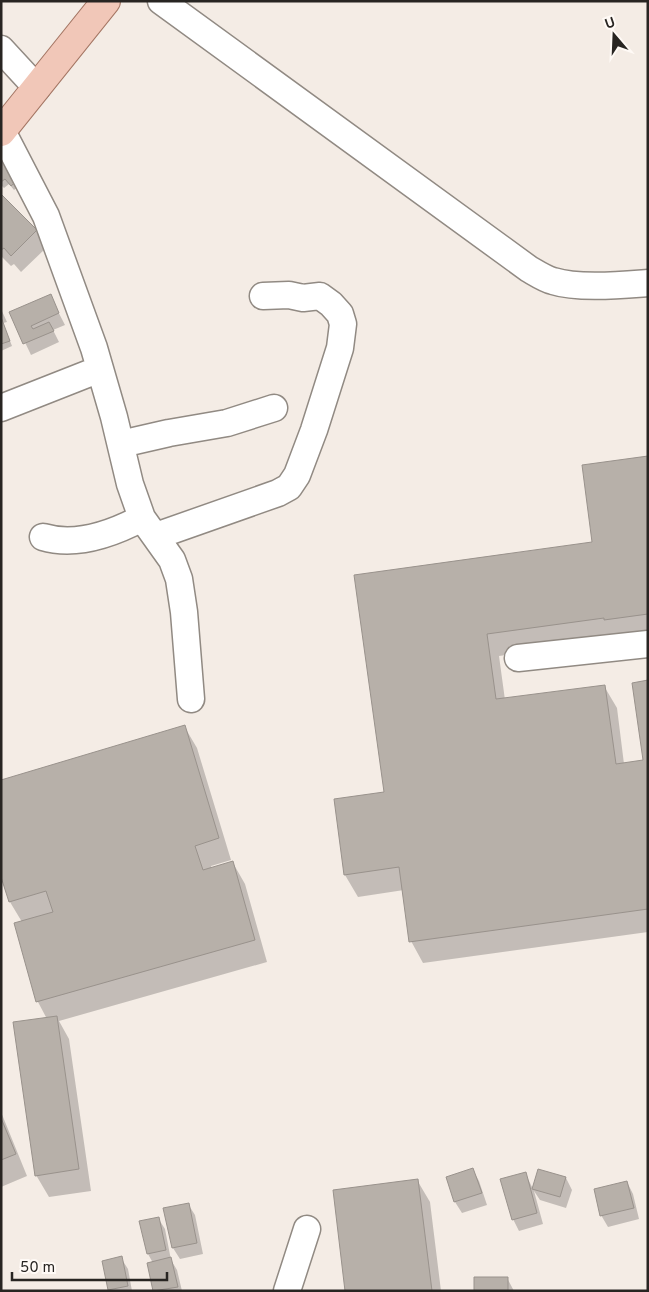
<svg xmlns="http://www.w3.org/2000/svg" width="649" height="1292" font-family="Overpass,sans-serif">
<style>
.shadow{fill:#0003}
.building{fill:#b7b0a9;stroke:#99928c}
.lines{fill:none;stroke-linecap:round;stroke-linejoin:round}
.minor-casing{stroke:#918a83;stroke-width:29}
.major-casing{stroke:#a47664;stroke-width:30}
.minor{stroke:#fff;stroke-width:26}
.major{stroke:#f1c7b8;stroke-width:28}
</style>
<rect width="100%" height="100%" fill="#f4ece5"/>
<!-- shadow -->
<path class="shadow" d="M 1,165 L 23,183 L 14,190 L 9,184 L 4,188 L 1,185 Z
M 2,195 L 36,231 L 46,248 L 21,272 L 14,264 L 11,266 L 1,256 Z
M 50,296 L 65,325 L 53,330 L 59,342 L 31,355 L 11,313 Z
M 1,309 L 7,322 L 3,323 L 12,346 L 1,351 Z
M 648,457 L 648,637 L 499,656 L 505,700 L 604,686 L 617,708 L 624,764 L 644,761 L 648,682 L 648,932 L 423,963 L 411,941 L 404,890 L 358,897 L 345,875 L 385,793 L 356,576 L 593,544 Z
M 184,726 L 197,748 L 231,860 L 211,866 L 212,869 L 233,863 L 245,884 L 267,962 L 59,1021 L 69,1039 L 91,1191 L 49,1197 L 36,1175 L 47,1019 L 38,1002 L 16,924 L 22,922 L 10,902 Z
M 1,1112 L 27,1176 L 1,1187 Z
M 473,1170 L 479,1181 L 487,1205 L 462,1213 L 455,1202 L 448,1178 Z
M 539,1170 L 566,1178 L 572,1190 L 566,1208 L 540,1200 L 534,1191 L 543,1224 L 519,1231 L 513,1219 L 525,1173 L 533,1189 Z
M 417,1180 L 430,1202 L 441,1291 L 347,1291 Z
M 627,1182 L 633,1194 L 639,1219 L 608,1227 L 601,1215 Z
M 188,1204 L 195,1215 L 203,1254 L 180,1259 L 173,1248 Z
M 158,1218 L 165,1229 L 171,1260 L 177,1270 L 182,1291 L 154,1291 L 153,1263 L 148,1254 Z
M 121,1258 L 128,1269 L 132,1291 L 109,1290 L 103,1262 Z
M 507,1278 L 514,1291 L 475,1291 Z"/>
<!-- building -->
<path class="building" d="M 6,159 L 21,177 L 11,186 L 5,179 L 1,182 L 1,163 Z
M 1,194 L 37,230 L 11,256 L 4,248 L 1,250 Z
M 51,294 L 59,313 L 31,326 L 33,329 L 49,322 L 54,331 L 23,344 L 9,312 Z
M 1,317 L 10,341 L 1,344 Z
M 648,456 L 648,614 L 604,620 L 604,618 L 487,634 L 496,699 L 605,685 L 616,764 L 643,760 L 632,683 L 648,680 L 648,909 L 409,942 L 399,867 L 344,875 L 334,799 L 384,792 L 354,575 L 592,542 L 582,465 Z
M 185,725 L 219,838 L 195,846 L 203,870 L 233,861 L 255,940 L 36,1002 L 14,923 L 53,912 L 46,891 L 9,902 L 1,877 L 1,780 Z
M 57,1016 L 79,1169 L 35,1176 L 13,1022 Z
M 1,1118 L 16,1154 L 1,1160 Z
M 473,1168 L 482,1193 L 454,1202 L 446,1177 Z
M 538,1169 L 566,1177 L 560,1197 L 532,1189 Z
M 526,1172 L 537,1213 L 512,1220 L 500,1179 Z
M 418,1179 L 432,1291 L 345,1291 L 333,1190 Z
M 627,1181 L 634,1208 L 600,1216 L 594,1189 Z
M 189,1203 L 197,1243 L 172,1248 L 163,1208 Z
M 159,1217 L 166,1250 L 147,1254 L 139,1221 Z
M 122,1256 L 128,1286 L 108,1290 L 102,1261 Z
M 171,1257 L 178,1287 L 153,1291 L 147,1263 Z
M 474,1277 L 508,1277 L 508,1291 L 474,1291 Z"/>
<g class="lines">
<!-- minor casing -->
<g class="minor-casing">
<path id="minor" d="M 161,1 L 529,269 C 536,273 545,279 553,281 C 578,289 621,285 648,283
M 1,49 L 37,88
M 2,131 L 46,216 L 94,348 L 114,417 L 130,484 L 142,518 L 172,560 L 179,579 L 184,612 L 191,699
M 1,408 L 100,369
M 121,444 L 169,433 L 227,423 L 274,408
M 156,536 L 278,493 L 289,487 L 297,475 L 314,430 L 340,348 L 343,324 L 340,314 L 331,304 L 320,296 L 303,298 L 289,295 L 263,296
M 43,537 C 76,547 112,534 142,518
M 518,658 L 648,644
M 287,1291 L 307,1229"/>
</g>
<!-- major casing -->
<g class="major-casing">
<path id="major" d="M 1,132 L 106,1"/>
</g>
<!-- minor -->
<use href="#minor" class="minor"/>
<!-- major -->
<use href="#major" class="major"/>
</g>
<!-- border -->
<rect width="649" height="1292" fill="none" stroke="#282522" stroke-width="5"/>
<!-- north arrow -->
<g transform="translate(614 35) rotate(341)" stroke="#fffaf6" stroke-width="4" paint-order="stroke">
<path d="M0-4L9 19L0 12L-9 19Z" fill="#282522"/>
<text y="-8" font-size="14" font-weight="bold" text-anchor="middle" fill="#282522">U</text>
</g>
<!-- scale -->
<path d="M12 1272v8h155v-8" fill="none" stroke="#282522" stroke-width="2.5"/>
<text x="20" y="1272" font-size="15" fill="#282522" stroke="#fffaf6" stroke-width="4" paint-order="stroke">50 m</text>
</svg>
